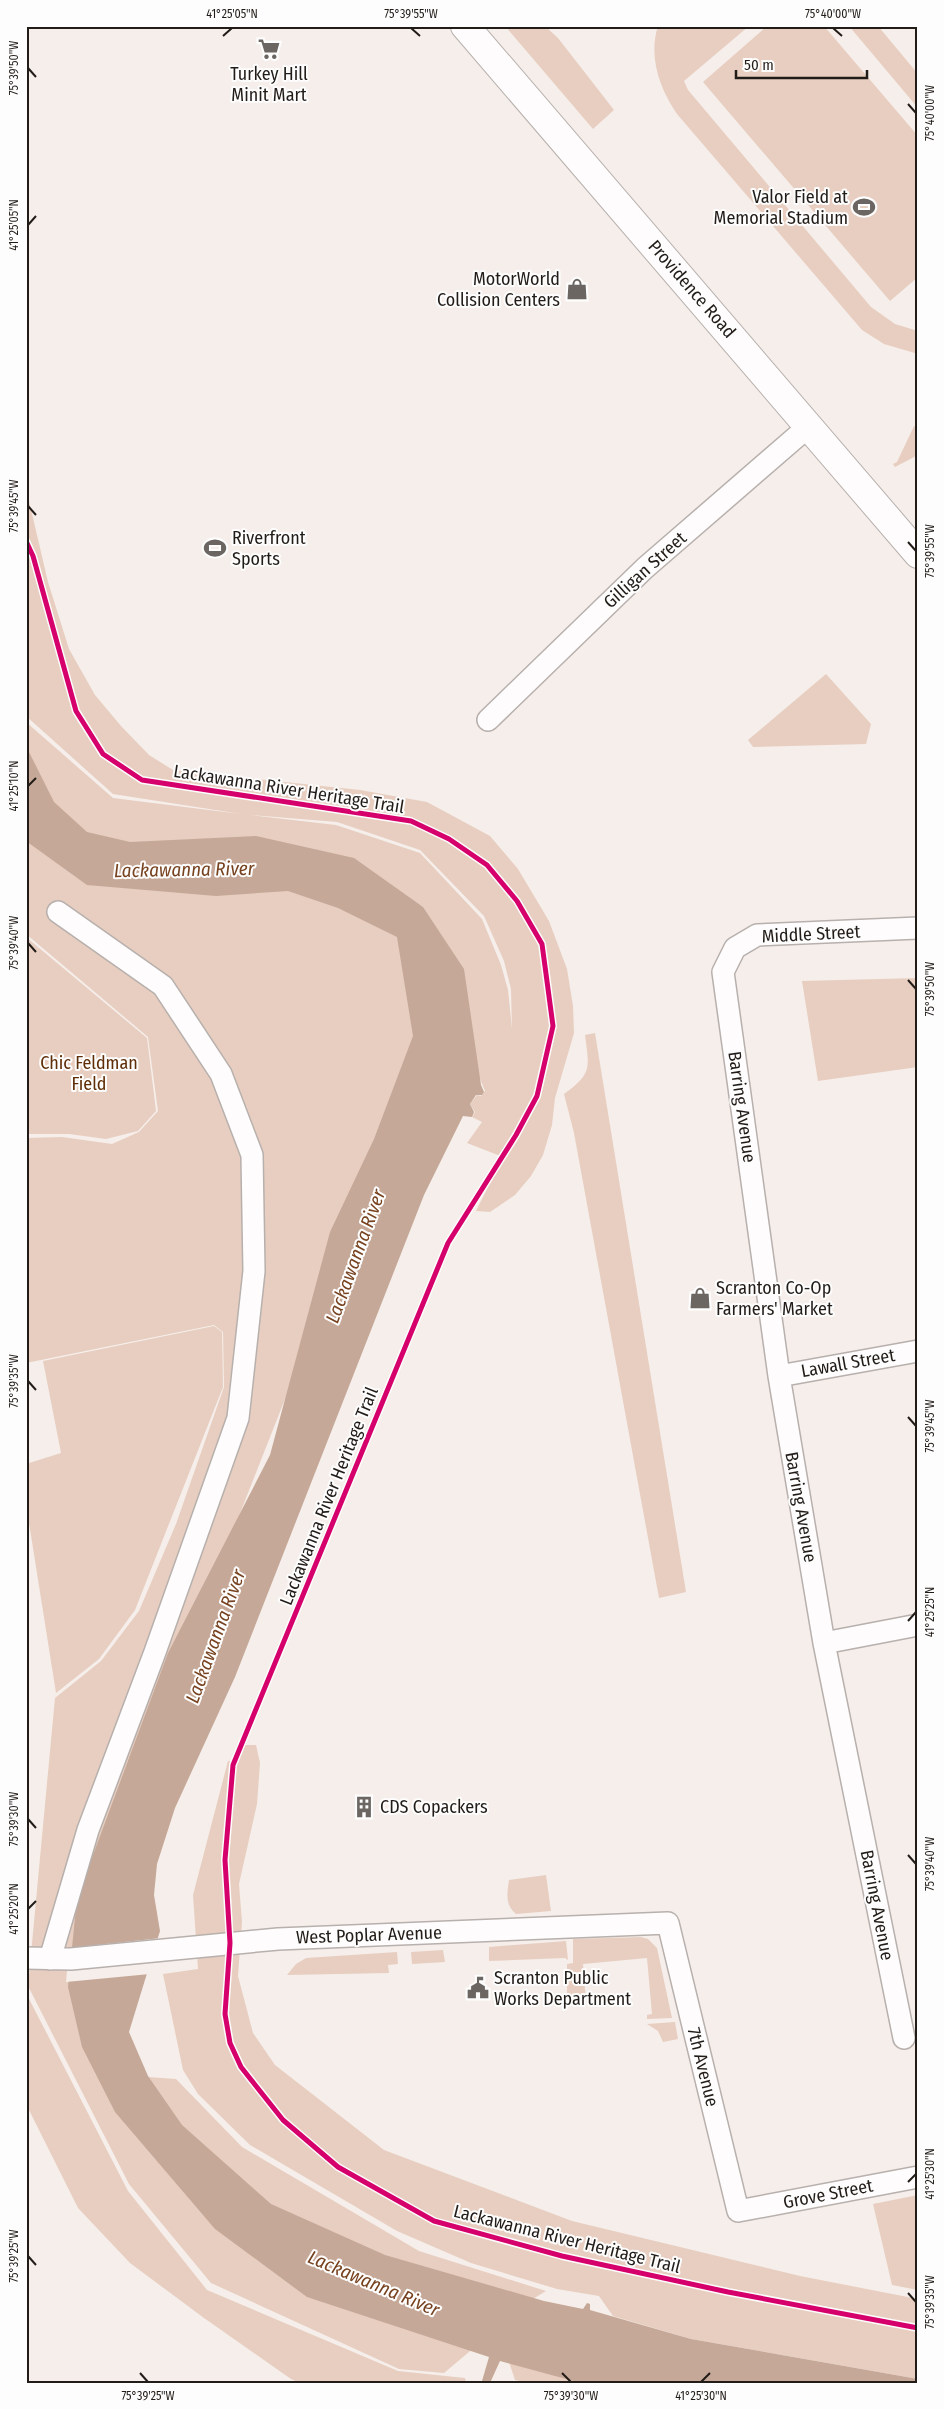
<svg xmlns="http://www.w3.org/2000/svg" width="944" height="2409" font-family="'Fira Sans Condensed',sans-serif">
<style>
.green{fill:#e7cec0;fill-rule:evenodd}
.water{fill:#c5a897}
.pier{fill:#f6eeea}
.lines{fill:none;stroke-linecap:round;stroke-linejoin:round}
.minor-casing{stroke:#b7b0ad;stroke-width:24}
.secondary-casing{stroke:#b7b0ad;stroke-width:30}
.minor{stroke:#fefcfc;stroke-width:21}
.secondary{stroke:#fefcfc;stroke-width:28}
.cycleway-casing{stroke:#fdfdfd;stroke-width:8}
.cycleway{stroke:#d6006c;stroke-width:5}
.ticks{fill:none;stroke:#221c18;stroke-width:2}
.labels{text-anchor:middle;stroke-width:4;stroke-linejoin:round;paint-order:stroke}
.poi-label{font-size:18px;fill:#221c18;stroke:#fdfdfd;text-anchor:start}
.street-label{font-size:18px;fill:#221c18;stroke:#fdfdfd}
.park-label{font-size:18px;fill:#5f2d06;stroke:#fdfdfd}
.water-label{font-size:19px;font-style:italic;fill:#77421f;stroke:#fdfdfd}
.neatline{fill:none;stroke:#221c18;stroke-width:2}
.ticks-label{font-size:12px;text-anchor:middle;fill:#221c18}
</style>
<rect width="100%" height="100%" fill="#f6eeea"/>
<!-- green -->
<path class="green" d="M 505,26 L 545,26 L 558,38 L 614,110 L 593,129 Z
M 658,26 L 749,26 L 684,81 L 688,90 L 871,307 L 895,324 L 918,331 L 918,354 L 884,344 L 862,330 L 677,114 C 660,89 648,57 658,26 Z
M 767,26 L 824,26 L 918,136 L 918,277 L 890,301 L 703,82 Z
M 849,26 L 878,26 L 918,74 L 918,108 Z
M 914,426 L 918,428 L 918,455 L 895,467 L 893,464 L 897,462 Z
M 26,488 L 48,582 L 69,649 L 95,695 L 121,726 L 149,755 L 173,770 L 360,790 L 427,802 L 490,836 L 518,869 L 549,921 L 567,969 L 573,1006 L 574,1033 L 555,1098 L 552,1125 L 543,1155 L 531,1176 L 515,1195 L 490,1212 L 476,1211 L 503,1157 L 467,1143 L 482,1122 L 472,1117 L 475,1112 L 470,1104 L 477,1095 L 481,1096 L 485,1091 L 476,1069 L 298,1366 L 159,1719 L 120,2075 L 176,2079 L 242,2147 L 419,2251 L 546,2291 L 531,2300 L 444,2373 L 399,2369 L 211,2283 L 129,2184 L 28,1986 L 55,1698 L 101,1661 L 139,1611 L 176,1524 L 224,1387 L 223,1332 L 214,1325 L 26,1363 L 26,1138 L 62,1137 L 112,1144 L 139,1132 L 158,1111 L 148,1037 L 26,934 L 26,844 L 29,845 L 29,835 L 26,827 L 26,722 L 113,798 L 241,814 L 113,794 L 26,716 L 26,631 L 28,625 L 26,620 ZM 250,815 L 337,822 L 420,850 L 484,916 L 504,961 L 511,989 L 512,1029 L 508,990 L 501,965 L 482,919 L 420,853 L 336,825 Z
M 826,674 L 871,724 L 866,744 L 753,747 L 748,740 Z
M 26,937 L 147,1038 L 156,1111 L 138,1131 L 106,1139 L 69,1134 L 26,1134 Z
M 918,978 L 918,1067 L 818,1081 L 802,981 Z
M 595,1033 L 686,1592 L 659,1598 L 574,1133 L 564,1094 C 593,1073 589,1067 585,1035 Z
M 214,1326 L 222,1332 L 223,1387 L 135,1610 L 99,1659 L 56,1693 L 26,1504 L 26,1464 L 61,1453 L 43,1361 Z
M 245,1745 L 256,1745 L 260,1763 L 257,1804 L 239,1884 L 242,1922 L 238,1976 L 253,2033 L 275,2065 L 384,2150 L 572,2221 L 800,2276 L 918,2299 L 918,2379 L 691,2339 L 613,2316 L 599,2296 L 557,2289 L 471,2263 L 397,2231 L 250,2145 L 198,2094 L 183,2070 L 163,1974 L 198,1969 L 193,1895 L 228,1761 L 237,1763 Z
M 546,1875 L 551,1911 L 516,1914 C 505,1905 507,1894 509,1880 Z
M 641,1937 L 648,1939 L 657,1948 L 672,2018 L 647,2019 L 647,2015 L 652,2014 L 647,1958 L 583,1964 L 586,2002 L 567,2003 L 567,1964 L 573,1963 L 573,1939 Z
M 566,1941 L 568,1960 L 565,1958 L 489,1961 L 489,1947 Z
M 443,1950 L 445,1962 L 412,1964 L 411,1952 Z
M 397,1952 L 398,1964 L 388,1965 L 389,1973 L 287,1975 L 296,1964 L 306,1958 Z
M 26,1993 L 128,2191 L 207,2290 L 398,2371 L 465,2378 L 466,2383 L 300,2383 L 291,2379 L 204,2318 L 130,2263 L 78,2208 L 26,2104 Z
M 675,2022 L 678,2039 L 663,2042 L 658,2031 L 647,2024 Z
M 918,2195 L 918,2290 L 892,2285 L 873,2204 Z
M 509,2362 L 624,2383 L 529,2383 L 515,2380 Z"/>
<!-- water -->
<path class="water" d="M 26,746 L 54,802 L 87,832 L 130,842 L 256,836 L 354,858 L 423,907 L 464,969 L 481,1085 L 484,1092 L 482,1095 L 476,1095 L 470,1104 L 474,1112 L 472,1117 L 463,1116 L 424,1195 L 235,1677 L 175,1808 L 157,1864 L 154,1895 L 160,1931 L 129,2032 L 148,2076 L 182,2125 L 271,2204 L 385,2255 L 544,2301 L 583,2309 L 587,2303 L 590,2304 L 590,2310 L 691,2339 L 918,2379 L 918,2383 L 581,2383 L 500,2361 L 490,2383 L 474,2383 L 474,2381 L 482,2381 L 489,2357 L 307,2297 L 215,2229 L 115,2112 L 82,2047 L 68,1987 L 77,1898 L 168,1653 L 270,1455 L 330,1232 L 374,1139 L 413,1036 L 397,937 L 338,908 L 288,891 L 216,896 L 87,885 L 26,841 Z"/>
<!-- pier -->
<path class="pier" d="M 161,1938 L 150,1974 L 66,1982 L 69,1948 Z"/>
<g class="lines">
<!-- minor casing -->
<g class="minor-casing">
<path id="minor" d="M 488,720 L 645,568 L 809,426
M 779,1376 L 918,1351
M 824,1643 L 918,1625
M 26,1958 L 71,1959 L 278,1939 L 668,1923 L 738,2211 L 918,2177
M 50,1959 L 88,1830 L 155,1652 L 238,1418 L 254,1271 L 252,1155 L 221,1074 L 163,986 L 58,912
M 904,2038 L 824,1643 L 779,1376 L 723,972 L 735,948 L 757,935 L 918,928"/>
</g>
<!-- secondary casing -->
<g class="secondary-casing">
<path id="secondary" d="M 465,26 L 918,554"/>
</g>
<!-- minor -->
<use href="#minor" class="minor"/>
<!-- secondary -->
<use href="#secondary" class="secondary"/>
<!-- cycleway casing -->
<g class="cycleway-casing">
<path id="cycleway" d="M 26,541 L 33,556 L 76,711 L 103,754 L 142,780 L 411,821 L 449,839 L 487,865 L 517,901 L 542,944 L 553,1026 L 537,1096 L 516,1135 L 448,1243 L 233,1765 L 225,1860 L 230,1943 L 225,2014 L 230,2043 L 241,2067 L 283,2120 L 338,2167 L 434,2221 L 562,2256 L 728,2292 L 918,2328"/>
</g>
<!-- cycleway -->
<use href="#cycleway" class="cycleway"/>
</g>
<!-- ticks -->
<path class="ticks" d="M 411,28 L 420,36M 833,28 L 842,36M 223,36 L 232,28M 28,68 L 36,77M 908,104 L 916,113M 28,225 L 36,216M 28,506 L 36,515M 908,542 L 916,551M 28,786 L 36,778M 28,943 L 36,952M 908,980 L 916,989M 28,1381 L 36,1390M 908,1417 L 916,1426M 908,1621 L 916,1612M 28,1819 L 36,1828M 908,1855 L 916,1864M 28,1909 L 36,1901M 908,2182 L 916,2174M 28,2256 L 36,2265M 908,2293 L 916,2302M 140,2373 L 148,2382M 562,2373 L 571,2382M 701,2382 L 710,2373"/>
<!-- icons -->
<defs>
<g id="supermarket-bare" transform="scale(1.725)"><path d="M-6-5.5h2.5l.6 2H6L4.5 2H-2.5L-4.4-4H-6ZM-1.5 3.2a1.3 1.3 0 1 0 .1 0ZM3 3.2a1.3 1.3 0 1 0 .1 0Z" fill="#6c6662" stroke="#fdfdfd" stroke-width="2.5" paint-order="stroke"/></g>
<g id="stadium-bare" transform="scale(1.725)"><path d="M0-5a6.5 5 0 1 0 0 10a6.5 5 0 1 0 0-10ZM-3.5-1.8h7v3.6h-7Z" fill="#6c6662" stroke="#fdfdfd" stroke-width="2.5" paint-order="stroke"/></g>
<g id="shop-bare" transform="scale(1.725)"><path d="M-5-2.5h2.3a2.7 3.5 0 0 1 5.4 0H5L5.5 6h-11ZM-1.5-2.5h3a1.5 2.3 0 0 0-3 0Z" fill="#6c6662" stroke="#fdfdfd" stroke-width="2.5" paint-order="stroke"/></g>
<g id="building-bare" transform="scale(1.725)"><path d="M-4-6H4V6H1V3H-1V6H-4ZM-2.5-4.3h1.7v1.8h-1.7ZM.8-4.3h1.7v1.8H.8ZM-2.5-1h1.7V.8h-1.7ZM.8-1h1.7V.8H.8Z" fill="#6c6662" stroke="#fdfdfd" stroke-width="2.5" paint-order="stroke"/></g>
<g id="civic-bare" transform="scale(1.725)"><path d="M-.6-6.5H3V-4.5H.6V-3L4-1V1h2V6H-6V1h2V-1L-.6-3ZM-1.2 2.5V6h2.4V2.5Z" fill="#6c6662" stroke="#fdfdfd" stroke-width="2.5" paint-order="stroke"/></g>
</defs>
<g fill-rule="evenodd">
<use href="#supermarket-bare" x="269" y="49"/>
<use href="#stadium-bare" x="864" y="207"/>
<use href="#shop-bare" x="577" y="289"/>
<use href="#stadium-bare" x="215" y="548"/>
<use href="#shop-bare" x="700" y="1298"/>
<use href="#building-bare" x="364" y="1807"/>
<use href="#civic-bare" x="478" y="1988"/>
</g>
<g class="labels">
<!-- poi labels -->
<g class="poi-label">
<text x="269" y="80" text-anchor="middle">Turkey Hill<tspan x="269" dy="21">Minit Mart</tspan></text>
<text x="848" y="203" text-anchor="end">Valor Field at<tspan x="848" dy="21">Memorial Stadium</tspan></text>
<text x="560" y="285" text-anchor="end">MotorWorld<tspan x="560" dy="21">Collision Centers</tspan></text>
<text x="232" y="544">Riverfront<tspan x="232" dy="21">Sports</tspan></text>
<text x="716" y="1294">Scranton Co-Op<tspan x="716" dy="21">Farmers' Market</tspan></text>
<text x="380" y="1813">CDS Copackers</text>
<text x="494" y="1984">Scranton Public<tspan x="494" dy="21">Works Department</tspan></text>
</g>
<!-- street labels -->
<g class="street-label">
<text transform="translate(692 289) rotate(49)" y="6">Providence Road</text>
<text transform="translate(645 570) rotate(-42)" y="6">Gilligan Street</text>
<text transform="translate(289 789) rotate(9)" y="6">Lackawanna River Heritage Trail</text>
<text transform="translate(811 934) rotate(-3)" y="6">Middle Street</text>
<text transform="translate(742 1107) rotate(82)" y="6">Barring Avenue</text>
<text transform="translate(848 1363) rotate(-10)" y="6">Lawall Street</text>
<text transform="translate(329 1496) rotate(-68)" y="6">Lackawanna River Heritage Trail</text>
<text transform="translate(801 1507) rotate(80)" y="6">Barring Avenue</text>
<text transform="translate(877 1905) rotate(79)" y="6">Barring Avenue</text>
<text transform="translate(369 1935) rotate(-2)" y="6">West Poplar Avenue</text>
<text transform="translate(703 2067) rotate(76)" y="6">7th Avenue</text>
<text transform="translate(828 2194) rotate(-11)" y="6">Grove Street</text>
<text transform="translate(567 2239) rotate(14)" y="6">Lackawanna River Heritage Trail</text>
</g>
<!-- park labels -->
<g class="park-label">
<text x="89" y="1069">Chic Feldman<tspan x="89" dy="21">Field</tspan></text>
</g>
<!-- water labels -->
<g class="water-label">
<text transform="translate(184 869) rotate(-1)" y="7">Lackawanna River</text>
<text transform="translate(355 1256) rotate(-70)" y="7">Lackawanna River</text>
<text transform="translate(215 1636) rotate(-70)" y="7">Lackawanna River</text>
<text transform="translate(374 2283) rotate(23)" y="7">Lackawanna River</text>
</g>
</g>
<!-- border -->
<rect width="944" height="2409" fill="none" stroke="#fdfdfd" stroke-width="55"/>
<!-- scale -->
<path d="M736 70v8h131v-8" fill="none" stroke="#221c18" stroke-width="2.5"/>
<text x="744" y="70" font-size="15" fill="#221c18" stroke="#fdfdfd" stroke-width="4" paint-order="stroke">50 m</text>
<rect x="28" y="28" width="888" height="2354" class="neatline"/>
<g class="ticks-label">
<text x="232" y="18">41°25'05"N</text>
<text x="411" y="18">75°39'55"W</text>
<text x="833" y="18">75°40'00"W</text>
<text transform="translate(14 68) rotate(-90)" y="4">75°39'50"W</text>
<text transform="translate(930 113) rotate(-90)" y="4">75°40'00"W</text>
<text transform="translate(14 225) rotate(-90)" y="4">41°25'05"N</text>
<text transform="translate(14 506) rotate(-90)" y="4">75°39'45"W</text>
<text transform="translate(930 551) rotate(-90)" y="4">75°39'55"W</text>
<text transform="translate(14 786) rotate(-90)" y="4">41°25'10"N</text>
<text transform="translate(14 943) rotate(-90)" y="4">75°39'40"W</text>
<text transform="translate(930 989) rotate(-90)" y="4">75°39'50"W</text>
<text transform="translate(14 1381) rotate(-90)" y="4">75°39'35"W</text>
<text transform="translate(930 1426) rotate(-90)" y="4">75°39'45"W</text>
<text transform="translate(930 1612) rotate(-90)" y="4">41°25'25"N</text>
<text transform="translate(14 1819) rotate(-90)" y="4">75°39'30"W</text>
<text transform="translate(930 1864) rotate(-90)" y="4">75°39'40"W</text>
<text transform="translate(14 1909) rotate(-90)" y="4">41°25'20"N</text>
<text transform="translate(930 2174) rotate(-90)" y="4">41°25'30"N</text>
<text transform="translate(14 2256) rotate(-90)" y="4">75°39'25"W</text>
<text transform="translate(930 2302) rotate(-90)" y="4">75°39'35"W</text>
<text x="148" y="2400">75°39'25"W</text>
<text x="571" y="2400">75°39'30"W</text>
<text x="701" y="2400">41°25'30"N</text>
</g>
</svg>
